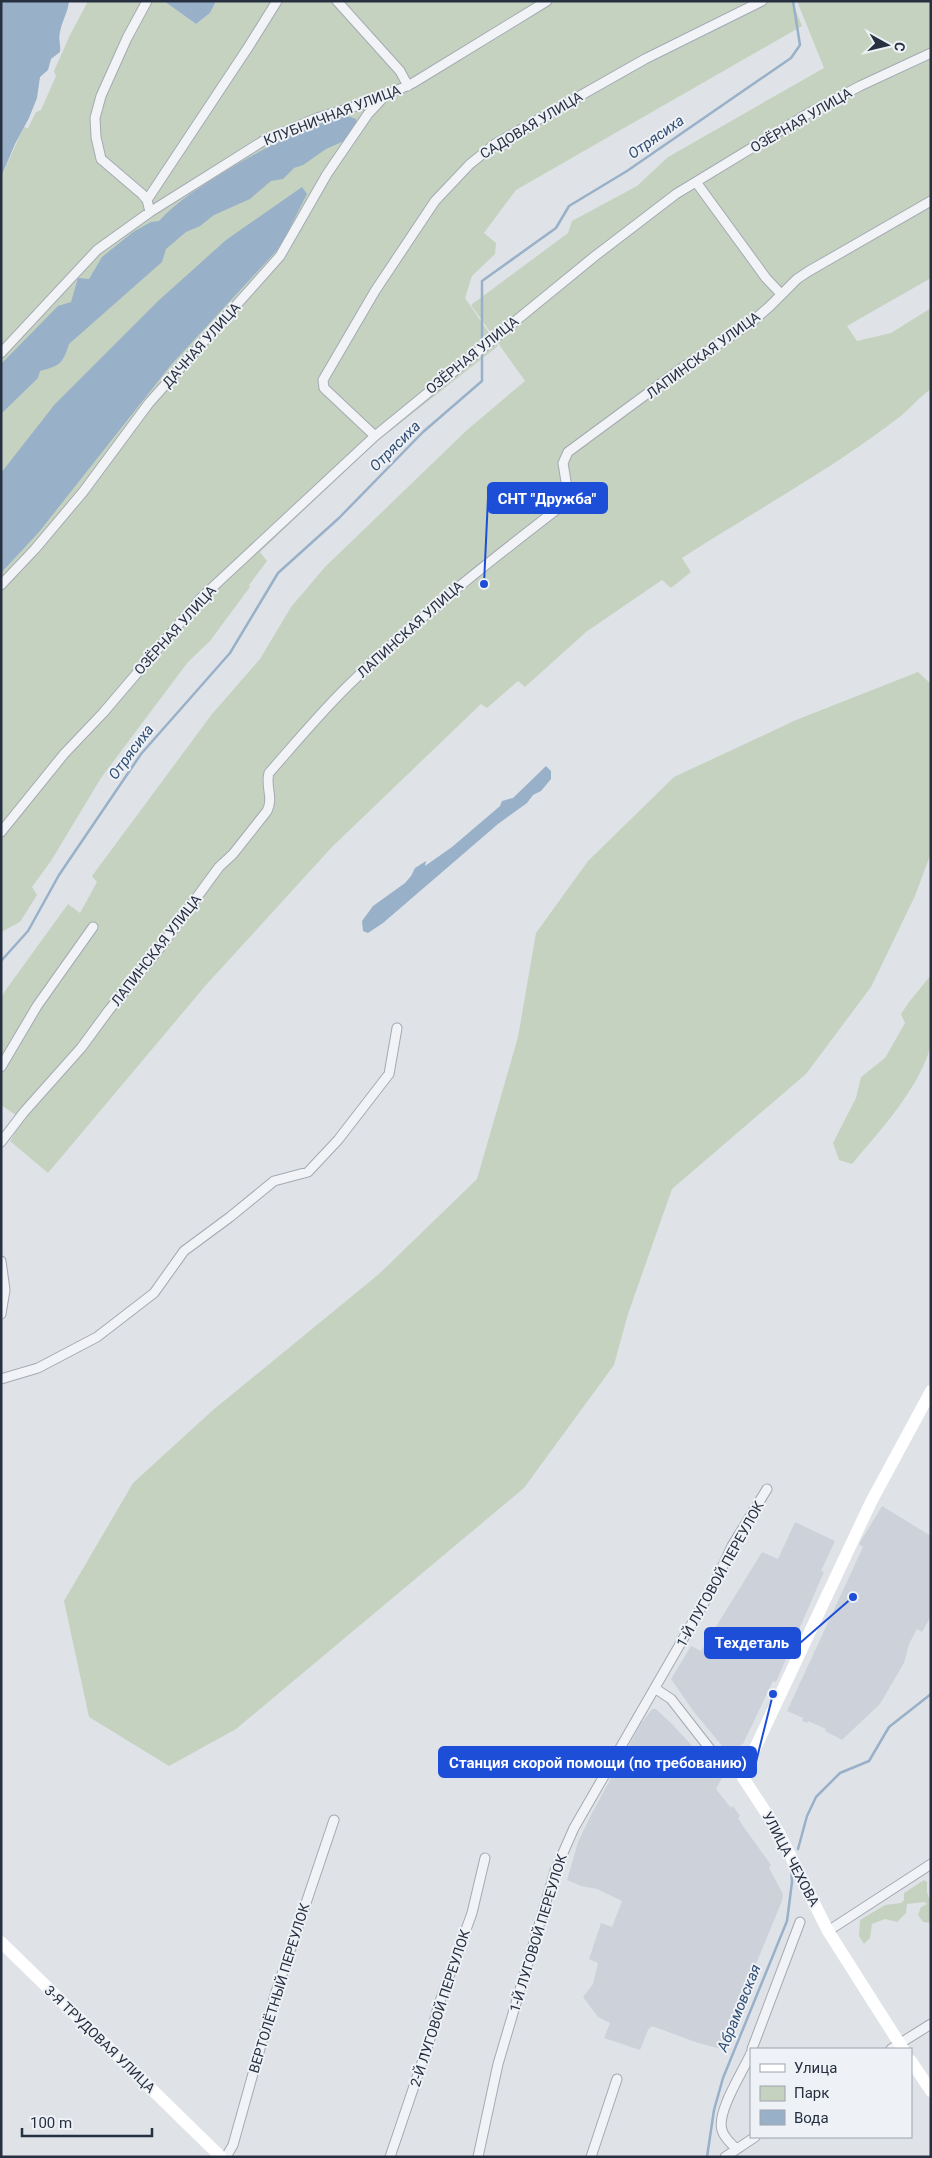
<svg xmlns="http://www.w3.org/2000/svg" width="932" height="2158" font-family="Roboto,sans-serif">
<style>
.built{fill:#cdd2da}
.green{fill:#c5d2c0}
.water{fill:#99b0c9}
.lines{fill:none;stroke-linecap:round;stroke-linejoin:round}
.stream{stroke:#99b0c9;stroke-width:2.5}
.street-casing{stroke:#a4aab2;stroke-width:11}
.street{stroke:#f2f3f7;stroke-width:9}
.secondary{stroke:#fff;stroke-width:12}
.labels{text-anchor:middle;stroke-width:4;stroke-linejoin:round;paint-order:stroke}
.street-label{font-size:14px;fill:#273040;stroke:#eef1f6}
.water-label{font-size:15px;font-style:italic;fill:#314f74;stroke:#eef1f6}
.leader{fill:none;stroke:#1d4ed8;stroke-width:2}
.callout-dot{fill:#1d4ed8;stroke:#eef1f6;stroke-width:2}
.callout{fill:#1d4ed8;stroke:#1d4ed8;stroke-width:2}
.callout-label{font-size:15px;text-anchor:middle;font-weight:bold;fill:#fff}
</style>
<rect width="100%" height="100%" fill="#dfe3e8"/>
<!-- built -->
<path class="built" d="M 882,1506 L 931,1536 L 931,1616 L 922,1632 L 917,1629 L 909,1644 L 904,1663 L 880,1704 L 842,1740 L 825,1731 L 826,1729 L 808,1721 L 807,1723 L 802,1721 L 803,1718 L 787,1711 L 863,1547 L 859,1544 Z
M 795,1522 L 835,1541 L 821,1571 L 824,1572 L 776,1682 L 773,1681 L 743,1744 L 727,1752 L 694,1712 L 671,1679 L 691,1646 L 701,1651 L 762,1552 L 778,1559 Z
M 652,1709 L 656,1709 L 673,1725 L 722,1778 L 716,1789 L 731,1808 L 733,1806 L 740,1816 L 738,1818 L 743,1826 L 771,1865 L 769,1868 L 783,1894 L 782,1901 L 721,2049 L 698,2043 L 652,2026 L 648,2030 L 640,2050 L 604,2038 L 610,2023 L 598,2017 L 583,1997 L 593,1984 L 598,1963 L 589,1959 L 601,1923 L 612,1927 L 622,1901 L 597,1889 L 581,1886 L 567,1880 L 578,1842 L 592,1813 L 640,1725 Z"/>
<!-- green -->
<path class="green" d="M 86,1 L 164,1 L 196,24 L 210,13 L 216,1 L 792,1 L 802,26 L 516,190 L 484,233 L 496,243 L 495,254 L 472,276 L 465,298 L 498,346 L 375,443 L 260,552 L 267,561 L 249,585 L 250,587 L 210,641 L 188,662 L 101,778 L 51,861 L 32,887 L 37,895 L 20,922 L 1,932 L 1,177 L 24,127 L 28,128 L 36,112 L 41,110 L 56,76 L 54,71 L 70,35 L 87,3 Z
M 797,1 L 931,1 L 931,278 L 847,326 L 857,341 L 891,333 L 931,308 L 931,389 C 918,398 909,410 897,419 C 829,471 753,512 682,558 L 691,572 L 671,588 L 662,580 L 586,632 L 525,687 L 518,681 L 487,708 L 481,704 L 332,847 L 206,985 L 48,1173 L 10,1141 L 23,1120 L 1,1105 L 1,998 L 5,991 L 68,904 L 80,913 L 97,882 L 92,876 L 212,714 L 260,659 L 291,607 L 325,567 L 467,430 L 525,381 L 471,305 L 568,233 L 572,221 L 637,186 L 668,157 L 824,68 Z
M 918,672 L 931,684 L 931,853 L 915,896 L 871,987 L 806,1074 L 672,1189 L 628,1314 L 614,1365 L 524,1488 L 236,1729 L 169,1766 L 89,1717 L 64,1601 L 133,1483 L 213,1410 L 379,1274 L 477,1179 L 518,1037 L 536,933 L 588,861 L 674,777 L 796,720 Z
M 931,975 C 931,993 932,1028 931,1044 C 922,1085 879,1132 852,1164 L 839,1160 L 833,1143 L 856,1098 L 861,1077 L 885,1058 L 905,1023 L 901,1014 L 909,1002 Z
M 924,1880 L 927,1882 L 927,1892 L 929,1898 L 931,1898 L 931,1923 L 923,1922 L 918,1915 L 921,1907 L 927,1904 L 924,1902 L 907,1904 L 906,1913 L 897,1922 L 885,1919 L 872,1924 L 870,1938 L 864,1944 L 859,1936 L 860,1920 L 885,1905 L 901,1903 L 904,1900 L 904,1893 Z"/>
<!-- water -->
<path class="water" d="M 1,1 L 69,1 C 68,12 62,21 60,32 C 58,39 61,45 60,52 L 51,59 L 48,70 L 40,77 L 37,98 L 29,118 L 15,144 L 1,177 Z
M 164,1 L 216,1 L 210,13 L 196,24 Z
M 348,116 L 356,119 L 357,124 L 344,141 L 326,149 L 303,165 L 294,168 L 283,179 L 271,181 L 250,199 L 214,215 L 200,226 L 186,232 L 166,249 L 162,262 L 69,344 C 63,364 59,366 40,371 L 38,378 L 1,414 L 1,364 L 58,306 L 71,302 L 78,278 L 89,279 L 102,257 L 133,232 L 151,222 L 159,221 C 178,200 202,186 226,171 C 265,148 304,125 348,116 Z
M 302,187 L 307,194 L 280,247 L 171,365 L 39,532 L 1,573 L 1,473 L 55,404 L 158,301 L 226,240 Z
M 546,766 L 551,771 L 551,779 L 541,791 L 533,795 L 527,803 L 498,824 L 383,923 L 368,933 L 363,931 L 362,921 L 373,906 L 405,883 L 411,876 L 415,868 L 426,861 L 425,866 L 452,847 L 500,806 L 502,801 L 513,798 Z"/>
<g class="lines">
<!-- stream -->
<path class="stream" d="M 482,346 L 482,281 L 556,228 L 569,206 L 627,171 L 791,58 L 800,45 L 793,1
M 1,961 L 28,931 L 59,875 L 141,754 L 230,653 L 278,573 L 339,518 L 423,432 L 482,381 L 482,351
M 798,1849 L 807,1816 L 816,1797 L 840,1773 L 869,1761 L 889,1727 L 931,1694
M 707,2157 L 714,2110 L 723,2078 L 787,1921 L 792,1882 L 791,1868"/>
<!-- street casing -->
<g class="street-casing">
<path id="street" d="M 147,1 L 127,38 L 101,96 L 95,118 L 96,137 L 101,159 L 142,194 L 147,200 L 150,212
M 337,1 L 400,71 L 408,86
M 696,182 L 766,278 L 781,294
M 147,200 L 249,46 L 277,1
M 1,353 L 97,250 L 150,212 L 263,141 L 317,118 L 376,100 L 413,83 L 547,1
M 375,436 L 324,388 L 323,380 L 375,291 L 435,201 L 470,164 L 495,144 L 645,59 L 762,1
M 1,585 L 35,549 L 83,492 L 149,403 L 280,256 L 327,174 L 368,114 L 382,99
M 1,832 L 64,754 L 103,713 L 201,598 L 375,436 L 595,256 L 676,194 L 809,113 L 860,86 L 931,53
M 1,1067 L 37,1006 L 93,927
M 1,1142 L 24,1112 L 81,1048 L 109,1010 L 156,953 L 219,867 L 233,854 L 267,811 C 274,798 265,786 269,773 C 297,741 325,707 356,678 C 423,613 495,557 569,500 L 563,463 L 568,452 L 686,365 L 748,325 L 769,307 L 797,279 L 809,271 L 931,201
M 1,1261 L 5,1290 L 1,1314
M 1,1379 L 38,1368 L 97,1337 L 154,1293 L 184,1251 L 230,1217 L 274,1181 L 308,1172 L 338,1140 L 389,1074 L 397,1028
M 656,1689 L 671,1699 L 710,1749 L 742,1776
M 828,1931 L 931,1864
M 752,2049 L 800,1922
M 891,2049 L 931,2024
M 736,2149 C 731,2143 724,2138 722,2130 C 716,2112 744,2070 751,2053
M 226,2157 L 233,2145 L 275,1995 L 334,1820
M 390,2157 L 429,2042 L 438,2007 L 472,1913 L 485,1858
M 478,2157 L 498,2064 L 555,1871 L 574,1828 L 713,1587 L 732,1546 L 767,1489
M 591,2157 L 617,2079
M 725,2157 L 755,2137"/>
</g>
<!-- street -->
<use href="#street" class="street"/>
<!-- secondary -->
<path class="secondary" d="M 1,1942 L 221,2157
M 903,2049 L 828,1931 L 778,1831 L 742,1776 L 871,1502 L 931,1391
M 911,2061 L 931,2091"/>
</g>
<g class="labels">
<!-- street labels -->
<g class="street-label">
<text transform="translate(332 115) rotate(-21)" y="5">КЛУБНИЧНАЯ УЛИЦА</text>
<text transform="translate(801 120) rotate(-30)" y="5">ОЗЁРНАЯ УЛИЦА</text>
<text transform="translate(531 125) rotate(-31)" y="5">САДОВАЯ УЛИЦА</text>
<text transform="translate(201 345) rotate(-48)" y="5">ДАЧНАЯ УЛИЦА</text>
<text transform="translate(472 355) rotate(-39)" y="5">ОЗЁРНАЯ УЛИЦА</text>
<text transform="translate(703 355) rotate(-36)" y="5">ЛАПИНСКАЯ УЛИЦА</text>
<text transform="translate(410 629) rotate(-42)" y="5">ЛАПИНСКАЯ УЛИЦА</text>
<text transform="translate(175 630) rotate(-48)" y="5">ОЗЁРНАЯ УЛИЦА</text>
<text transform="translate(156 950) rotate(-52)" y="5">ЛАПИНСКАЯ УЛИЦА</text>
<text transform="translate(720 1574) rotate(-61)" y="5">1-Й ЛУГОВОЙ ПЕРЕУЛОК</text>
<text transform="translate(791 1859) rotate(62)" y="5">УЛИЦА ЧЕХОВА</text>
<text transform="translate(538 1933) rotate(-73)" y="5">1-Й ЛУГОВОЙ ПЕРЕУЛОК</text>
<text transform="translate(279 1988) rotate(-73)" y="5">ВЕРТОЛЁТНЫЙ ПЕРЕУЛОК</text>
<text transform="translate(440 2008) rotate(-72)" y="5">2-Й ЛУГОВОЙ ПЕРЕУЛОК</text>
<text transform="translate(100 2039) rotate(44)" y="5">3-Я ТРУДОВАЯ УЛИЦА</text>
</g>
<!-- water labels -->
<g class="water-label">
<text transform="translate(656 137) rotate(-35)" y="5">Отрясиха</text>
<text transform="translate(395 446) rotate(-45)" y="5">Отрясиха</text>
<text transform="translate(131 752) rotate(-53)" y="5">Отрясиха</text>
<text transform="translate(739 2008) rotate(-68)" y="5">Абрамовская</text>
</g>
</g>
<!-- callouts -->
<path class="leader" d="M484 584L488 498M853 1597L800 1643M773 1694L756 1762"/>
<g class="callout-dot">
<circle cx="484" cy="584" r="5"/>
<circle cx="853" cy="1597" r="5"/>
<circle cx="773" cy="1694" r="5"/>
</g>
<g class="callout">
<rect x="488" y="483" width="119" height="30" rx="5"/>
<rect x="705" y="1628" width="95" height="30" rx="5"/>
<rect x="439" y="1747" width="317" height="30" rx="5"/>
</g>
<g class="callout-label">
<text x="547" y="504">СНТ "Дружба"</text>
<text x="752" y="1648">Техдеталь</text>
<text x="598" y="1768">Станция скорой помощи (по требованию)</text>
</g>
<!-- border -->
<rect width="932" height="2158" fill="none" stroke="#273040" stroke-width="5"/>
<!-- legend -->
<rect x="750" y="2048" width="162" height="90" fill="#eef1f6" stroke="#9ea4ad"/>
<rect x="760" y="2064" width="25" height="8" fill="#ffffff" stroke="#9ea4ad"/>
<text x="794" y="2073" font-size="15" fill="#273040">Улица</text>
<rect x="760" y="2086" width="25" height="15" fill="#c5d2c0" stroke="#9ea4ad"/>
<text x="794" y="2098" font-size="15" fill="#273040">Парк</text>
<rect x="760" y="2110" width="25" height="15" fill="#99b0c9" stroke="#9ea4ad"/>
<text x="794" y="2123" font-size="15" fill="#273040">Вода</text>
<!-- north arrow -->
<g transform="translate(887 45) rotate(98)" stroke="#eef1f6" stroke-width="4" paint-order="stroke">
<path d="M0-4L9 19L0 12L-9 19Z" fill="#273040"/>
<text y="-8" font-size="14" font-weight="bold" text-anchor="middle" fill="#273040">С</text>
</g>
<!-- scale -->
<path d="M22 2128v8h130v-8" fill="none" stroke="#273040" stroke-width="2.5"/>
<text x="30" y="2128" font-size="15" fill="#273040" stroke="#eef1f6" stroke-width="4" paint-order="stroke">100 m</text>
</svg>
